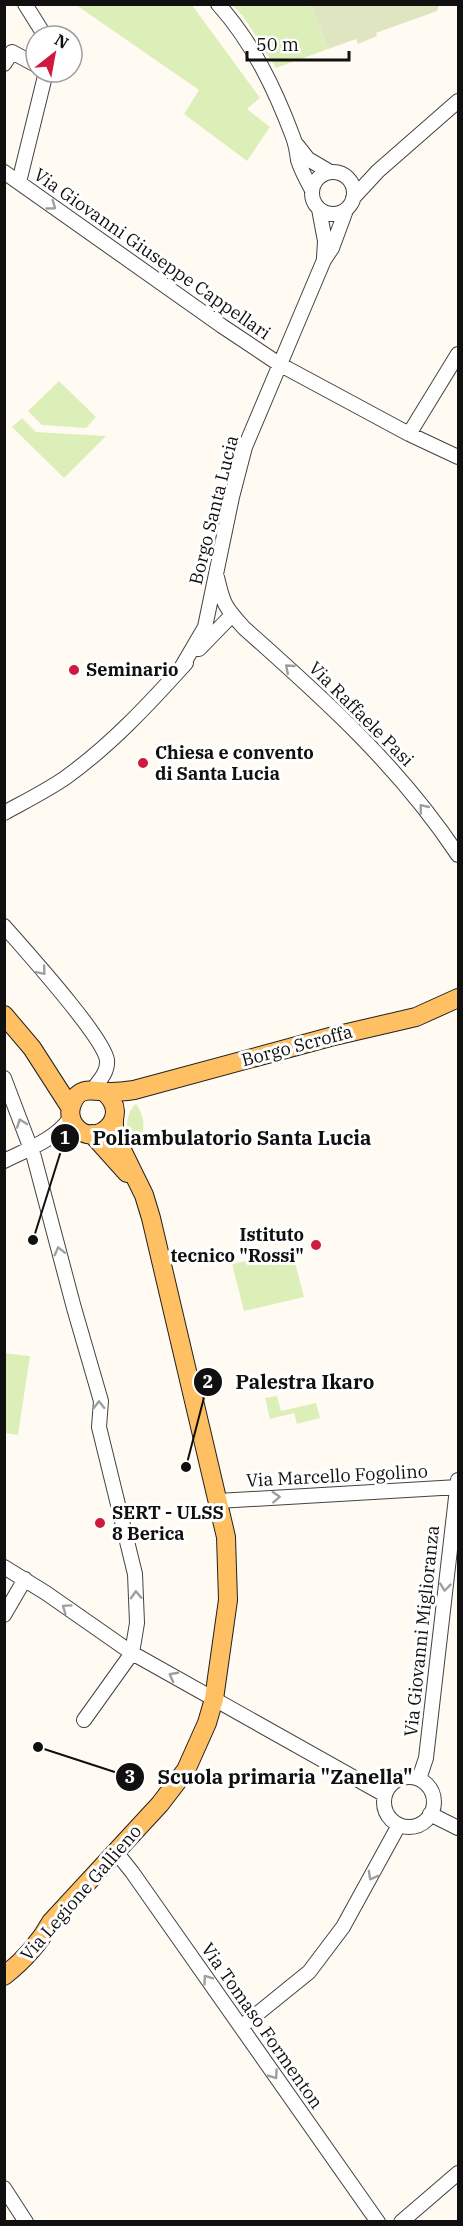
<svg xmlns="http://www.w3.org/2000/svg" width="463" height="2226" font-family="'IBM Plex Serif',serif">
<style>
.green{fill:#ddefb8}
.cemetery{fill:#dfe5c0}
.lines{fill:none;stroke-linecap:round;stroke-linejoin:round}
.minor-casing{stroke:#434343;stroke-width:16}
.major-casing{stroke:#212121;stroke-width:20}
.minor{stroke:#fff;stroke-width:14}
.major{stroke:#ffc063;stroke-width:18}
.oneway{stroke:#9f9f9f}
.poi-dot{fill:#d0193f;stroke:#fff;stroke-width:2}
.labels{text-anchor:middle;stroke-width:6;stroke-linejoin:round;paint-order:stroke}
.street-label{font-size:18px;fill:#101010;stroke:#fff}
.poi-label{font-size:18px;font-weight:bold;fill:#101010;stroke:#fff;text-anchor:start}
.leader{fill:none;stroke:#101010;stroke-width:2}
.callout-dot{fill:#101010;stroke:#fff;stroke-width:2}
.mark-label{font-size:18px;text-anchor:middle;font-weight:bold;fill:#fff}
.callout-label{font-size:20px;text-anchor:middle;font-weight:bold;fill:#101010;stroke:#fff;stroke-width:6;stroke-linejoin:round;paint-order:stroke}
</style>
<rect width="100%" height="100%" fill="#fffbf3"/>
<!-- green -->
<path class="green" d="M 76,5 L 192,5 L 260,98 L 247,109 L 270,127 L 247,161 L 184,114 L 199,90 Z
M 232,5 L 311,5 L 328,49 L 276,68 L 243,16 Z
M 59,381 L 96,417 L 86,428 L 42,425 L 28,411 Z
M 22,418 L 36,432 L 106,436 L 64,478 L 12,427 Z
M 136,1104 C 146,1117 147,1138 132,1147 C 126,1134 124,1114 136,1104 Z
M 292,1251 L 304,1297 L 244,1311 L 232,1264 Z
M 4,1353 L 30,1356 L 18,1435 L 5,1433 Z
M 277,1396 L 281,1411 L 316,1403 L 320,1418 L 297,1424 L 294,1413 L 270,1419 L 265,1398 Z"/>
<!-- cemetery -->
<path class="cemetery" d="M 311,5 L 439,5 L 437,11 L 376,33 L 377,36 L 358,44 L 356,39 L 328,49 Z"/>
<g class="lines">
<!-- minor casing -->
<g class="minor-casing">
<path id="minor" d="M 25,4 L 45,36
M 218,4 C 253,43 275,89 293,137 C 296,145 297,152 298,160 C 301,170 307,181 312,190
M 4,64 L 12,52 L 36,65
M 297,145 L 308,159 L 330,172
M312 193a21 21 0 1 1 42 0a21 21 0 1 1-42 0Z
M 4,172 L 222,326 L 279,364 L 409,434 L 458,457
M 19,182 L 46,72
M 353,198 L 378,171 L 458,101
M 319,209 L 325,241 L 324,258
M 409,434 L 458,354
M 217,577 C 223,604 225,607 244,628 C 323,698 399,766 458,855
M 199,649 L 232,615
M 181,668 L 205,627 L 232,497 L 245,447 L 324,260 L 332,248 L 346,210
M 4,813 C 24,802 46,791 65,778 C 111,745 149,704 186,663
M 4,926 C 24,949 103,1036 107,1060 C 108,1072 100,1080 93,1089
M 4,1078 L 34,1157 L 74,1308 L 101,1401 L 99,1427 L 135,1574 L 137,1623 L 132,1653 L 84,1720
M 4,1161 C 28,1149 55,1140 71,1117
M 218,1501 L 458,1487
M 4,1567 L 46,1593 L 132,1653 L 385,1795
M 4,1615 L 25,1579
M384 1802a25 25 0 1 1 50 0a25 25 0 1 1-50 0Z
M 419,1779 L 426,1758 L 458,1480
M 430,1814 L 458,1828
M 116,1852 L 132,1872 L 378,2222
M 241,2027 L 309,1972 L 343,1927 L 399,1825
M 4,2188 L 26,2222
M 401,2222 L 458,2173"/>
</g>
<!-- major casing -->
<g class="major-casing">
<path id="major" d="M 4,1015 L 32,1048 L 70,1107
M 104,1092 C 134,1116 95,1151 75,1126 C 70,1120 69,1111 72,1104 C 79,1084 95,1092 111,1092 C 119,1092 127,1091 134,1090 L 330,1037 L 416,1017 L 458,998
M 92,1134 L 127,1173
M 4,1976 C 23,1961 39,1944 51,1922 L 160,1804 L 186,1770 L 207,1723 L 214,1699 L 228,1600 L 226,1537 L 151,1218 L 144,1195 L 117,1140 L 114,1130 L 114,1119"/>
</g>
<!-- minor -->
<use href="#minor" class="minor"/>
<!-- major -->
<use href="#major" class="major"/>
</g>
<!-- one-way arrows -->
<defs><path id="oneway-chevron" d="M-2-3.5L2.5 0L-2 3.5" fill="none" stroke-width="1.6" stroke-linecap="round" stroke-linejoin="round" transform="scale(1.5)"/></defs>
<g class="oneway">
<use href="#oneway-chevron" transform="translate(52 206) rotate(36)"/>
<use href="#oneway-chevron" transform="translate(289 668) rotate(-139)"/>
<use href="#oneway-chevron" transform="translate(423 808) rotate(-129)"/>
<use href="#oneway-chevron" transform="translate(42 971) rotate(50)"/>
<use href="#oneway-chevron" transform="translate(21 1123) rotate(-110)"/>
<use href="#oneway-chevron" transform="translate(59 1251) rotate(-104)"/>
<use href="#oneway-chevron" transform="translate(99 1405) rotate(-91)"/>
<use href="#oneway-chevron" transform="translate(276 1497) rotate(-3)"/>
<use href="#oneway-chevron" transform="translate(445 1587) rotate(96)"/>
<use href="#oneway-chevron" transform="translate(136 1595) rotate(-92)"/>
<use href="#oneway-chevron" transform="translate(66 1608) rotate(-145)"/>
<use href="#oneway-chevron" transform="translate(173 1676) rotate(-152)"/>
<use href="#oneway-chevron" transform="translate(372 1876) rotate(119)"/>
<use href="#oneway-chevron" transform="translate(207 1979) rotate(-125)"/>
<use href="#oneway-chevron" transform="translate(274 2075) rotate(55)"/>
</g>
<!-- markers -->
<g class="poi-dot">
<circle cx="74" cy="670" r="6"/>
<circle cx="143" cy="763" r="6"/>
<circle cx="316" cy="1245" r="6"/>
<circle cx="100" cy="1523" r="6"/>
</g>
<g class="labels">
<!-- street labels -->
<g class="street-label">
<text transform="translate(152 254) rotate(35)" y="6">Via Giovanni Giuseppe Cappellari</text>
<text transform="translate(214 510) rotate(-76)" y="6">Borgo Santa Lucia</text>
<text transform="translate(361 714) rotate(45)" y="6">Via Raffaele Pasi</text>
<text transform="translate(297 1046) rotate(-15)" y="6">Borgo Scroffa</text>
<text transform="translate(337 1476) rotate(-3)" y="6">Via Marcello Fogolino</text>
<text transform="translate(422 1631) rotate(-84)" y="6">Via Giovanni Miglioranza</text>
<text transform="translate(81 1893) rotate(-49)" y="6">Via Legione Gallieno</text>
<text transform="translate(262 2026) rotate(55)" y="6">Via Tomaso Formenton</text>
</g>
<!-- poi labels -->
<g class="poi-label">
<text x="86" y="676">Seminario</text>
<text x="155" y="759">Chiesa e convento<tspan x="155" dy="21">di Santa Lucia</tspan></text>
<text x="304" y="1241" text-anchor="end">Istituto<tspan x="304" dy="21">tecnico "Rossi"</tspan></text>
<text x="112" y="1519">SERT - ULSS<tspan x="112" dy="21">8 Berica</tspan></text>
</g>
</g>
<!-- callouts -->
<path class="leader" d="M33 1240L65 1138M186 1467L208 1382M38 1747L130 1777"/>
<g class="callout-dot">
<circle cx="33" cy="1240" r="6"/>
<circle cx="186" cy="1467" r="6"/>
<circle cx="38" cy="1747" r="6"/>
<circle cx="65" cy="1138" r="15"/>
<circle cx="208" cy="1382" r="15"/>
<circle cx="130" cy="1777" r="15"/>
</g>
<g class="mark-label">
<text x="65" y="1144">1</text>
<text x="208" y="1388">2</text>
<text x="130" y="1783">3</text>
</g>
<g class="callout-label">
<text x="232" y="1145">Poliambulatorio Santa Lucia</text>
<text x="305" y="1389">Palestra Ikaro</text>
<text x="285" y="1784">Scuola primaria "Zanella"</text>
</g>
<!-- border -->
<rect width="463" height="2226" fill="none" stroke="#101010" stroke-width="12"/>
<!-- north arrow -->
<g transform="translate(54 54) rotate(31)"><circle r="28" fill="#ffffff" stroke="#9f9f9f" stroke-width="1.5"/>
<path d="M0-4.5L10 22L0 15L-10 22Z" fill="#d0193f"/>
<text y="-9" font-size="16" font-weight="bold" text-anchor="middle" fill="#101010">N</text>
</g>
<!-- scale -->
<path d="M247 51v9h102v-9" fill="none" stroke="#101010" stroke-width="3"/>
<text x="256" y="51" font-size="18" fill="#101010" stroke="#ffffff" stroke-width="4.5" paint-order="stroke">50 m</text>
</svg>
